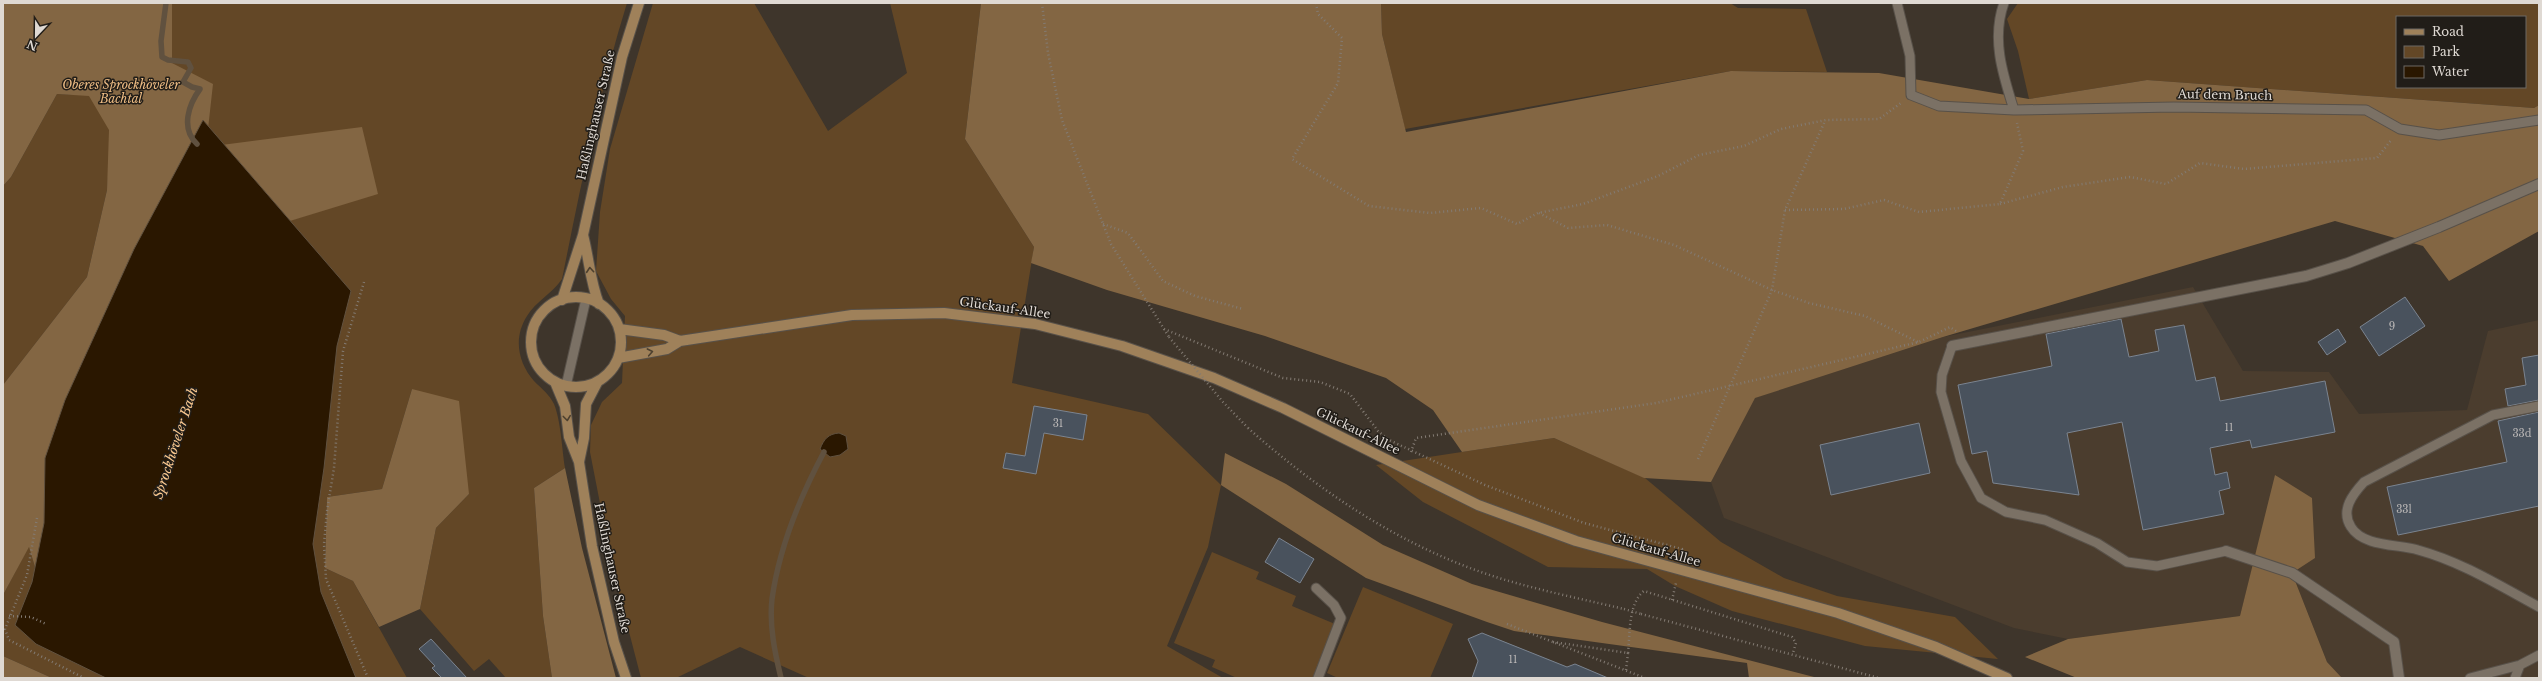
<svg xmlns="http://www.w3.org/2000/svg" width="2542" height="681" font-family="'Libre Baskerville',serif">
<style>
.built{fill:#4b3d2e}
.green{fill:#634726;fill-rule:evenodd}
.forest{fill:#836643}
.water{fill:#2a1700;stroke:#60513f}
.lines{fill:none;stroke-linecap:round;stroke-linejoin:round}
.stream{stroke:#60513f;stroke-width:5.5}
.building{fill:#49525d;stroke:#7b8490}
.service-casing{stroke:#585149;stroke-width:11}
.minor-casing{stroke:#585149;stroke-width:12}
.secondary-casing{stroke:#585149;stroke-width:12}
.path{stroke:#837b73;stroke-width:2.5;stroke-dasharray:1 3;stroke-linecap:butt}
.service{stroke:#7b7165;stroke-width:9}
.minor{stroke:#7b7165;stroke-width:10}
.secondary{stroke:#9f815a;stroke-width:10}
.path-bridge{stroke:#837b73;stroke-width:2.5;stroke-dasharray:1 3;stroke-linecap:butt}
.oneway{stroke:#4d402f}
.labels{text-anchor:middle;stroke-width:3;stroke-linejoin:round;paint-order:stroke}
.number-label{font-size:10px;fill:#bab7b6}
.park-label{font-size:12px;font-style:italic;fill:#ecbb83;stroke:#211d18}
.street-label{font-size:12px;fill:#dfd9d3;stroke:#211d18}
.water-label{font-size:13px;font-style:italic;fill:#fac88f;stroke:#211d18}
</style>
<rect width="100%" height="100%" fill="#3e352b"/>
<!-- built -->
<path class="built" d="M 2193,287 L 2243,371 L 2329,372 L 2359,414 L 2467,410 L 2488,331 L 2539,320 L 2539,678 L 2342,678 L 2327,662 L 2292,573 L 2276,475 L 2240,616 L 2068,639 L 2014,628 L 1724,518 L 1711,482 L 1754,398 L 1943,337 Z"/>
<!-- green -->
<path class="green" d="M 155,3 L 108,177 L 107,190 L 87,277 L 3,385 L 3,186 L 11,177 L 57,94 L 77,95 Z
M 172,3 L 627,3 C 599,93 581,186 562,279 C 552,294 536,301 527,316 C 513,338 518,363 534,381 C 542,389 549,394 554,404 C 561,421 562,450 565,468 L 534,488 L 543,616 L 552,678 L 506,678 L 489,659 L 474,671 L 420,609 L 436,528 L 469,494 L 412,389 L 382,489 L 327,497 L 325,568 L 353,581 L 407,678 L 52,678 L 3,656 L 3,595 L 29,546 L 35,567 L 205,247 L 378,193 L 206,147 L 171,63 Z
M 653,3 L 754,3 L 828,131 L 907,73 L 890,3 L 981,3 L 965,139 L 1034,247 L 1012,383 L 1148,414 L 1221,485 L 1208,547 L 1167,646 L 1223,678 L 809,678 L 740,647 L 676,678 L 641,678 L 613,570 L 590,452 L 591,425 L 602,402 L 622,383 L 625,316 L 611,299 L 596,271 L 600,212 L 610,149 Z
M 1381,3 L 1730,3 L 1738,8 L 1806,9 L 1827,72 L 1731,71 L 1405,129 L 1382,34 Z
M 2018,3 L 2539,3 L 2539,105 L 2534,108 L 2147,80 L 2029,99 L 2018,51 L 2007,19 ZM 2397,17 L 2525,17 L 2525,87 L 2397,87 Z
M 1554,438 L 1645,478 L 1721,542 L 1784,578 L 1837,596 L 1955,617 L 1998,659 L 1865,646 L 1732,611 L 1675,586 L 1647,569 L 1548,567 L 1423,502 L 1376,465 Z
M 1212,552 L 1259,572 L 1256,579 L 1296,596 L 1292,606 L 1335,624 L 1313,678 L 1237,678 L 1212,667 L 1215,660 L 1174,643 Z
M 1363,587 L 1453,624 L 1430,678 L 1338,678 L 1327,673 Z"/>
<!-- forest -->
<path class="forest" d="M 3,3 L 172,3 L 172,63 L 213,84 L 206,147 L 362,127 L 378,194 L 205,247 L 35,567 L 29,547 L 3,595 L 3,385 L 87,277 L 107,190 L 109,130 L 89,96 L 57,94 L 11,177 L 3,186 Z
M 981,3 L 1381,3 L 1382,34 L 1406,132 L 1731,71 L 1879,73 L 2029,99 L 2147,80 L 2534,108 L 2539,105 L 2539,231 L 2449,281 L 2423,246 L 2335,221 L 1943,337 L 1755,398 L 1711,482 L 1644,478 L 1554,438 L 1462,452 L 1433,410 L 1386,378 L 1265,336 L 1107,290 L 1031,263 L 1034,247 L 965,139 Z
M 412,389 L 459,401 L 469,494 L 436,528 L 420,609 L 379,627 L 353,581 L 325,568 L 327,497 L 382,489 Z
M 1225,453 L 1286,484 L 1383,545 L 1472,584 L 1602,622 L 1818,678 L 1749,678 L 1747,663 L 1514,631 L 1487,622 L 1366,578 L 1221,485 Z
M 565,468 L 582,548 L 616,678 L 552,678 L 543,616 L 534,488 Z
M 2275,475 L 2312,498 L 2315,558 L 2292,573 L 2327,662 L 2342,678 L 2077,678 L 2025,657 L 2068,639 L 2240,616 Z
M 3,656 L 52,678 L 3,678 Z"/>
<!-- water -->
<path class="water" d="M 203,120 L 351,291 L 337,346 L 324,468 L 313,544 L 321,592 L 356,678 L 106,678 L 36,644 L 15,625 L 32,582 L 44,523 L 45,458 L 65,400 L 134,249 Z
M 839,433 L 846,436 L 848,449 L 840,455 L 830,457 L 820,449 C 824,439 828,434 839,433 Z"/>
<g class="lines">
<!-- stream -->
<path class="stream" d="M 166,3 L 161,41 L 162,57 L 168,60 L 188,62 L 191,68 L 183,82 L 192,87 L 200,89 C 189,104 180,128 197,144
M 781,678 C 775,653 769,626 772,599 C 779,549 800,497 824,452"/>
</g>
<!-- building -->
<path class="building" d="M 2405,297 L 2425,326 L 2379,356 L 2360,327 Z
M 2121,319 L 2129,357 L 2159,351 L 2155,330 L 2184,325 L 2196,381 L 2215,377 L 2220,401 L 2325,381 L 2335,432 L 2252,448 L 2250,440 L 2210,448 L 2215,475 L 2227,472 L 2230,488 L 2219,491 L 2224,514 L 2143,530 L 2122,422 L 2067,433 L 2079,495 L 1993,483 L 1987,451 L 1972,454 L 1958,385 L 2052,366 L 2046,334 Z
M 2338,329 L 2346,342 L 2327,355 L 2318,342 Z
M 2539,355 L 2539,400 L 2508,406 L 2505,389 L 2526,385 L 2522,358 Z
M 1034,406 L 1087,415 L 1083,440 L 1044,433 L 1036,474 L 1003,468 L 1006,453 L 1025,456 Z
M 2539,412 L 2539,506 L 2398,535 L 2387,487 L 2507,462 L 2498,421 Z
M 1919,423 L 1930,473 L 1831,495 L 1820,445 Z
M 1279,538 L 1314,559 L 1300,583 L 1265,562 Z
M 1482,633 L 1567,667 L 1575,664 L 1608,678 L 1472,678 L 1478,661 L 1468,639 Z
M 431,639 L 467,678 L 442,678 L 432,668 L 435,666 L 419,649 Z"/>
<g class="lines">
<!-- service casing -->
<g class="service-casing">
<path id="service" d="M 1897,3 L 1910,56 L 1911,95 L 1939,106 L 2014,110
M 2004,3 C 1991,39 2003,75 2014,110 L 2174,107 L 2366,110 L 2400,129 L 2439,135 L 2539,120
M 1952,346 L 1942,375 L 1941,392 L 1961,461 L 1981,498 L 2006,512 L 2045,520 L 2097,543 L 2127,562 L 2157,566 L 2226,551
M 566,386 L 586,299
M 2539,406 L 2493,415 L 2364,482 C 2353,494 2340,510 2351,527 C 2363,547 2399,544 2418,550 C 2462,562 2500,586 2539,607
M 1316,588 L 1334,605 L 1341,618 L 1318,678
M 2470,678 L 2520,665 L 2539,655
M 2515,678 L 2520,665"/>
</g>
<!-- minor casing -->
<g class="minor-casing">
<path id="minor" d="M 1952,346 L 2306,276 L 2348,263 L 2439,227 L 2539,184
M 2226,551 L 2292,573 L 2394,642 L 2399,678"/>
</g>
<!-- secondary casing -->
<g class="secondary-casing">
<path id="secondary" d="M 583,235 C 589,258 590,281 599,304
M531 342a45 45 0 1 1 90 0a45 45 0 1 1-90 0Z
M 562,300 L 583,235 L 622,57 L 639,3
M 619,329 L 664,335 L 680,341
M 618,358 L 667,349 L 680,341 L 852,315 L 944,313 L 1035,324 L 1122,346 L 1214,378 L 1283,408 L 1478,505 L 1576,541 L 1838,613 L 1936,647 L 2007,678
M 555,382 L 565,406 L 569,437 L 579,462 L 592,546 L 614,642 L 626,678
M 579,462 L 584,438 L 586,404 L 598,381"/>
</g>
<!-- path -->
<path class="path" d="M 1042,3 L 1048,53 L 1062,120 L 1111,244 L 1169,337
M 1316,3 L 1318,14 L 1342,38 L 1338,83 L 1292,159 L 1369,206 L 1430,213 L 1481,208 L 1517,224 L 1538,213 L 1583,204 L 1658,176 L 1699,155 L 1744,146 L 1781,129 L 1826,120 L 1879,119 L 1901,103
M 2000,204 L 2063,187 L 2130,177 L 2166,184 L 2200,163 L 2244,169 L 2377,158 L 2392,139
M 1785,210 L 1844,209 L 1884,200 L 1919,212 L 2000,204 L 2023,151 L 2017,123
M 1539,213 L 1568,228 L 1607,225 L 1674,245 L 1772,290 L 1809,303 L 1865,316 L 1918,342
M 1103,224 L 1128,233 L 1163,281 L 1195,296 L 1243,309
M 364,282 L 343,351 L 334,468 L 327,511 L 324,544 L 326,579 L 368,678
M 1164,329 L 1283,378 L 1320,382 L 1350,394 L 1378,431 L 1389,440 L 1485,485 L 1584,523 L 1682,549 L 1681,556
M 1248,428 C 1323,495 1412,553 1509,581 C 1547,592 1586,600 1624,609
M 1411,452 L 1416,438 L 1656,403 L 1919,342 L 1950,327 L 1956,331
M 1698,459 L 1772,290 L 1785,210 L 1825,121
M 37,518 L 27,575 L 5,629 L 9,640 L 84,678
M 1672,600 L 1676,583
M 1641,614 L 1879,678
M 9,616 L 31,617 L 46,624
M 1507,624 L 1645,678
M 1553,642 L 1628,653 C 1630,635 1628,603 1644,591 L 1792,637 L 1796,643 L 1793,653
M 1626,670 L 1628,653"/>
<!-- service -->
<use href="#service" class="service"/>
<!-- minor -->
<use href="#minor" class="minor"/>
<!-- secondary -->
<use href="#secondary" class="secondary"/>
<!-- path-bridge -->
<path class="path-bridge" d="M 1169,337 L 1223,402 L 1248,428
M 1624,609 L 1641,614"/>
</g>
<!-- one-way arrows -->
<defs><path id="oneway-chevron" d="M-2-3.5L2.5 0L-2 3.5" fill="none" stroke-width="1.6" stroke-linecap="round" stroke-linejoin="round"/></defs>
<g class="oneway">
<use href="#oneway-chevron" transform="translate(590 270) rotate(-95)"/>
<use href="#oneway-chevron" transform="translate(650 352) rotate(-11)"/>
<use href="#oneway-chevron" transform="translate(567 418) rotate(83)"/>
</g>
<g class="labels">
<!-- number labels -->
<g class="number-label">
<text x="2392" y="330">9</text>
<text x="1058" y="427">31</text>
<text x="2229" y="431">11</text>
<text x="2522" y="437">33d</text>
<text x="2404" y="513">33l</text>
<text x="1513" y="663">11</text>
</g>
<!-- park labels -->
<g class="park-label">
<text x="121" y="89">Oberes Sprockhöveler<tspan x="121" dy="14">Bachtal</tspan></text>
</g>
<!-- street labels -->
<g class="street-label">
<text transform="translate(2225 95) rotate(1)" y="4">Auf dem Bruch</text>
<text transform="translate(596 115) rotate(-77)" y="4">Haßlinghauser Straße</text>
<text transform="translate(1005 308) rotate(8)" y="4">Glückauf-Allee</text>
<text transform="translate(1358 431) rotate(26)" y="4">Glückauf-Allee</text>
<text transform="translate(1656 550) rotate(16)" y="4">Glückauf-Allee</text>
<text transform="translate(612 568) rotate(78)" y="4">Haßlinghauser Straße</text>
</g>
<!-- water labels -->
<g class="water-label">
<text transform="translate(175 443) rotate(-72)" y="5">Sprockhöveler Bach</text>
</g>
</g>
<!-- border -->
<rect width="2542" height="681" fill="none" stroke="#dfd9d3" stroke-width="8"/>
<!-- legend -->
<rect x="2396" y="16" width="130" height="72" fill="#211d18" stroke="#6d6863"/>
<rect x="2404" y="29" width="20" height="6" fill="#9f815a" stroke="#6d6863"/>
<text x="2432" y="36" font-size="12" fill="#dfd9d3">Road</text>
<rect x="2404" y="46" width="20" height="12" fill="#634726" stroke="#6d6863"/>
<text x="2432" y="56" font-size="12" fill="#dfd9d3">Park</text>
<rect x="2404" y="66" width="20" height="12" fill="#2a1700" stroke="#6d6863"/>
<text x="2432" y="76" font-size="12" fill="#dfd9d3">Water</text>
<!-- north arrow -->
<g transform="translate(36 36) rotate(202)" stroke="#211d18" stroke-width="3" paint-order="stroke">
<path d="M0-3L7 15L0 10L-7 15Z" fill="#dfd9d3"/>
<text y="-6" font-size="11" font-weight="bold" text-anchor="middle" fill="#dfd9d3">N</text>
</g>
</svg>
